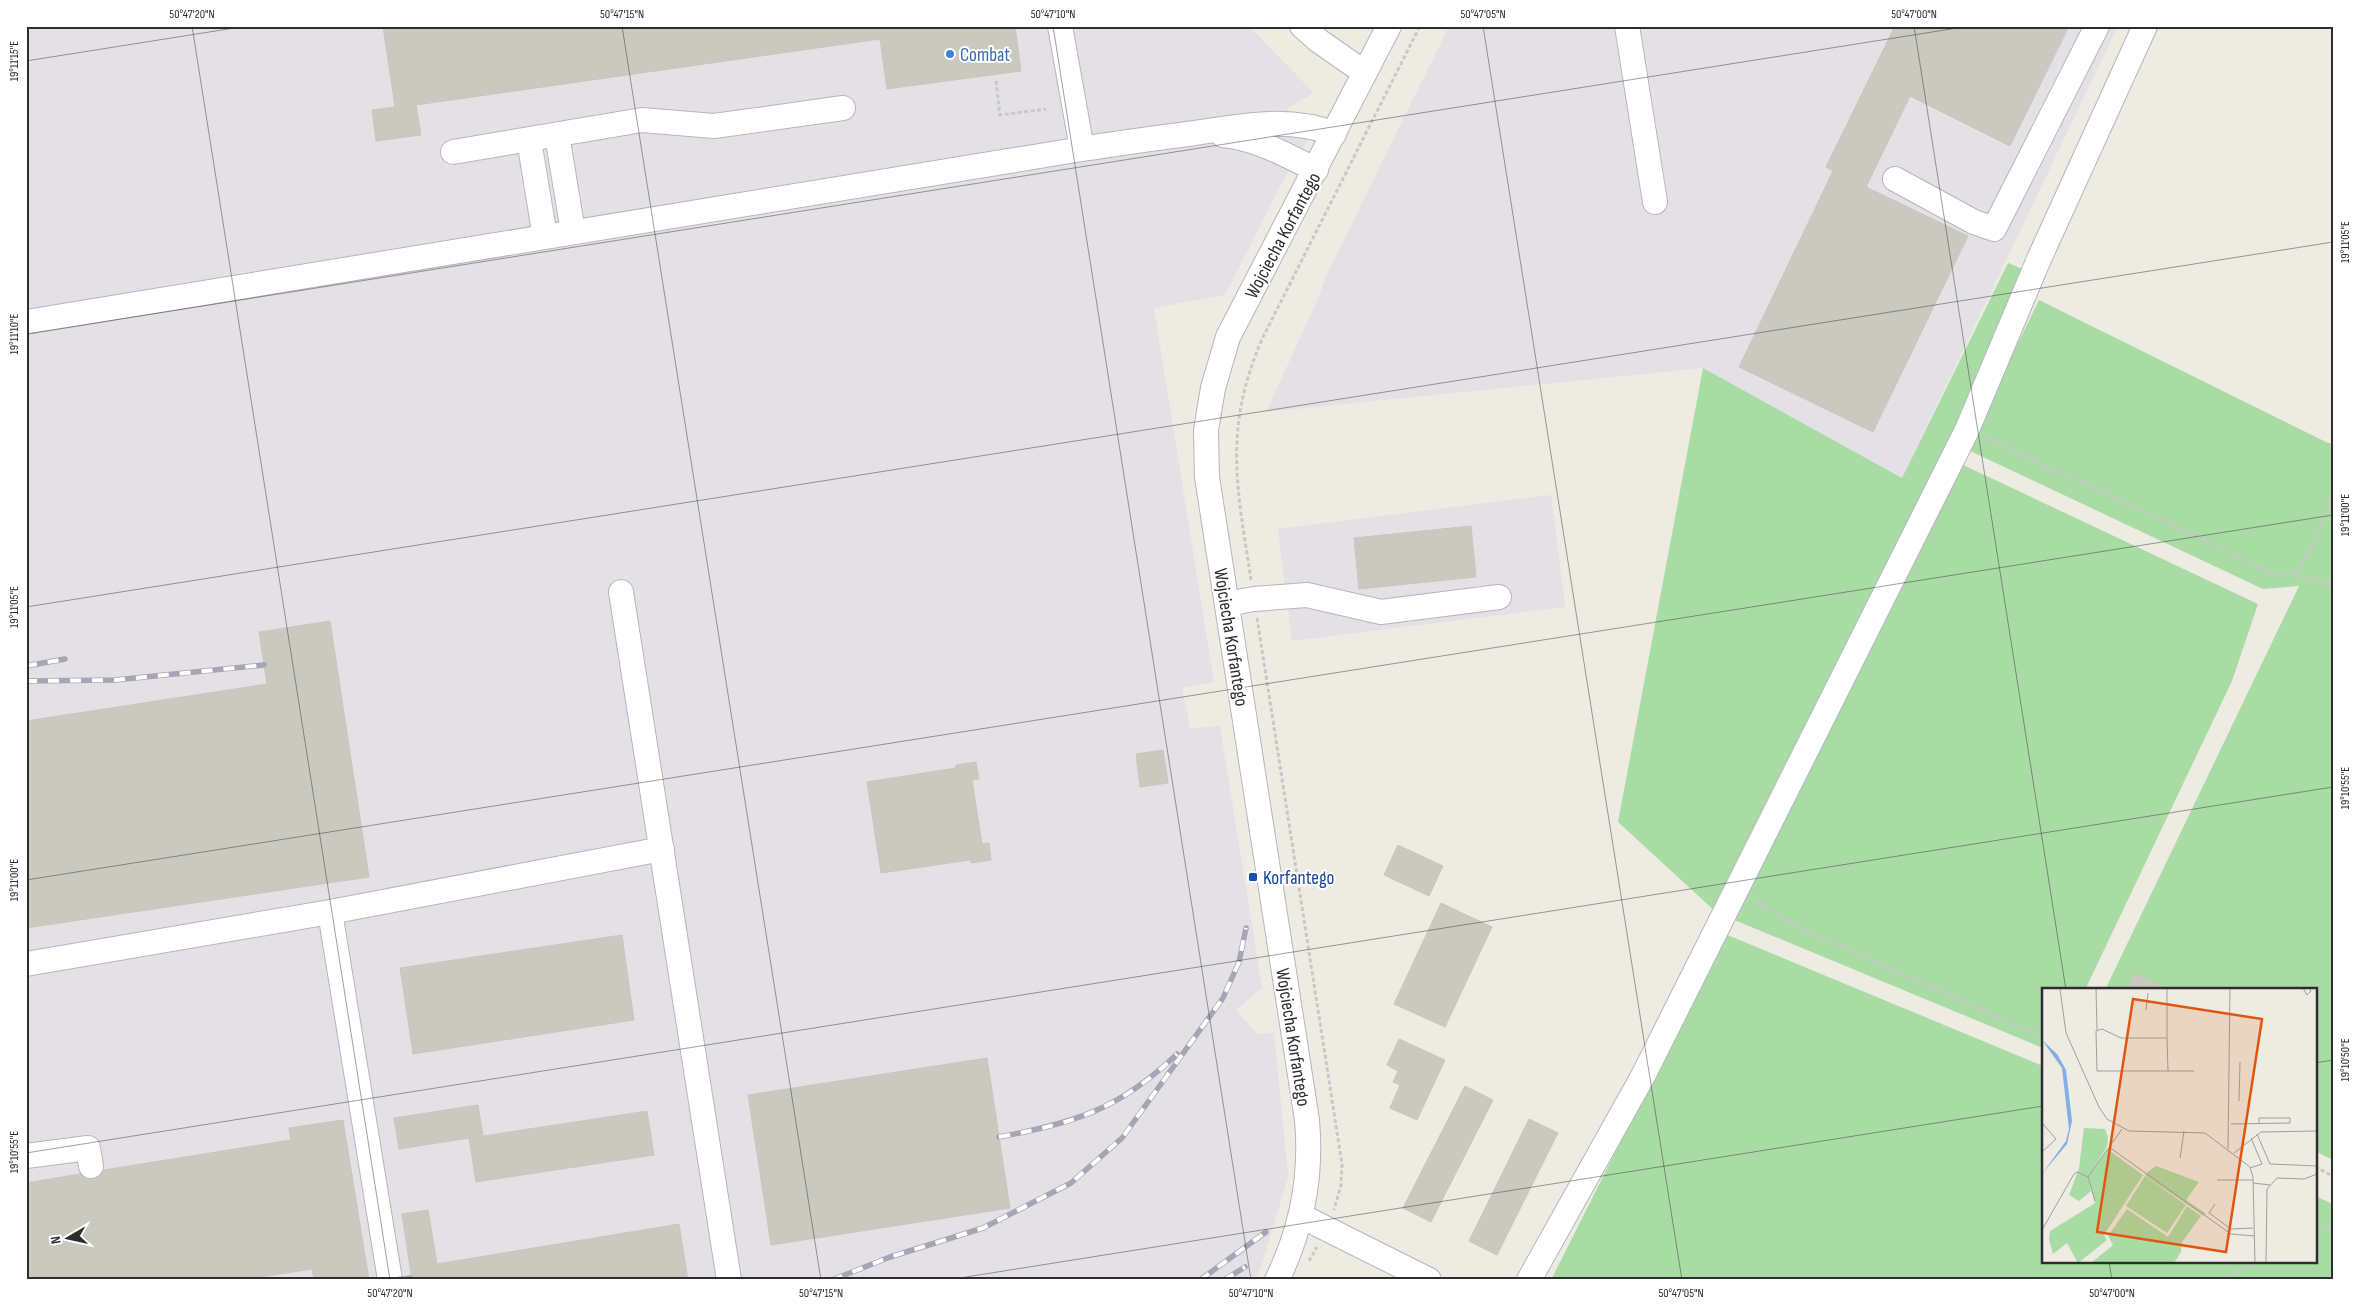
<svg xmlns="http://www.w3.org/2000/svg" width="2359" height="1306" font-family="'Sofia Sans Condensed',sans-serif">
<style>
.industrial{fill:#e4e1e6}
.green{fill:#a9dca5}
.building{fill:#c9c9c0;stroke:#c8c7bb}
.lines{fill:none;stroke-linecap:round;stroke-linejoin:round}
.minor-casing{stroke:#b6b5bf;stroke-width:26}
.path{stroke:#c8c8c8;stroke-width:3;stroke-dasharray:4 2.5;stroke-linecap:butt}
.minor{stroke:#fff;stroke-width:24}
.rail-casing{stroke:#a7a5b5;stroke-width:5.5}
.rail{stroke:#fff;stroke-width:4;stroke-dasharray:11;stroke-linecap:butt}
.ticks{fill:none;stroke:#2d2d2d;stroke-width:1;stroke-opacity:0.45}
.shop-dot{fill:#3f7fe0;stroke:#fff;stroke-width:2}
.transit-dot{fill:#1a4fb4;stroke:#fff;stroke-width:2}
.labels{text-anchor:middle;stroke-width:4;stroke-linejoin:round;paint-order:stroke}
.shop-label{font-size:19px;fill:#366cbe;stroke:#fff;text-anchor:start}
.street-label{font-size:19px;fill:#2d2d2d;stroke:#fff}
.transit-label{font-size:19px;fill:#164399;stroke:#fff;text-anchor:start}
.inset-road{fill:none;stroke:#a09f9a;stroke-width:1}
.view{fill:#df570e;fill-opacity:0.15;stroke:#df570e;stroke-width:2.5}
.inset-edge{fill:none;stroke:#2d2d2d;stroke-width:2.5}
.neatline{fill:none;stroke:#2d2d2d;stroke-width:2}
.ticks-label{font-size:12px;text-anchor:middle;fill:#2d2d2d}
</style>
<rect width="100%" height="100%" fill="#edebe2"/>
<!-- industrial -->
<path class="industrial" d="M 26,26 L 1249,26 L 1314,93 L 1287,108 L 1308,142 L 1296,155 L 1225,295 L 1154,308 L 1214,682 L 1182,688 L 1190,728 L 1220,726 L 1262,988 L 1236,1010 L 1257,1034 L 1274,1032 L 1288,1176 L 1262,1265 L 1254,1280 L 26,1280 Z
M 1449,26 L 2118,26 L 1902,478 L 1703,368 L 1266,412 L 1316,303 L 1327,274 Z
M 1551,495 L 1565,607 L 1292,641 L 1278,529 Z"/>
<!-- green -->
<path class="green" d="M 2008,263 L 2034,274 L 1717,913 L 1618,822 L 1703,368 L 1902,478 Z
M 2039,300 L 2328,443 L 2333,443 L 2333,1160 L 2315,1151 L 2315,990 L 2105,990 L 2299,586 L 2263,589 L 1966,449 Z
M 1959,463 L 2258,604 L 2232,681 L 2085,990 L 2043,990 L 2043,1048 L 1732,919 Z
M 1725,934 L 2043,1066 L 2043,1262 L 2315,1262 L 2315,1196 L 2333,1204 L 2333,1280 L 1551,1280 Z"/>
<!-- building -->
<path class="building" d="M 383,26 L 1015,26 L 1021,71 L 887,89 L 880,39 L 416,105 L 421,135 L 376,141 L 372,110 L 395,107 Z
M 1895,26 L 2069,26 L 2010,146 L 1910,96 L 1866,187 L 1968,236 L 1873,432 L 1739,367 L 1833,171 L 1826,167 Z
M 1471,526 L 1476,577 L 1359,589 L 1354,538 Z
M 330,621 L 369,877 L 26,928 L 26,721 L 267,684 L 259,632 Z
M 1163,750 L 1168,783 L 1140,787 L 1136,754 Z
M 976,762 L 979,779 L 972,780 L 982,844 L 989,843 L 991,860 L 971,863 L 970,860 L 881,873 L 867,782 L 956,768 L 956,765 Z
M 1398,845 L 1443,866 L 1429,896 L 1384,875 Z
M 1441,903 L 1492,927 L 1445,1027 L 1394,1004 Z
M 622,935 L 634,1020 L 413,1054 L 400,968 Z
M 2135,973 L 2169,990 L 2127,990 Z
M 1399,1039 L 1445,1060 L 1417,1120 L 1390,1108 L 1400,1085 L 1393,1082 L 1398,1071 L 1387,1065 Z
M 987,1058 L 1010,1208 L 771,1245 L 748,1095 Z
M 1465,1086 L 1493,1100 L 1431,1222 L 1403,1208 Z
M 478,1105 L 483,1136 L 647,1111 L 654,1155 L 476,1182 L 469,1138 L 399,1149 L 394,1118 Z
M 1529,1119 L 1558,1133 L 1497,1255 L 1469,1241 Z
M 343,1120 L 369,1280 L 314,1280 L 312,1269 L 242,1280 L 26,1280 L 26,1183 L 80,1174 L 86,1179 L 94,1179 L 100,1176 L 104,1170 L 291,1140 L 289,1128 Z
M 428,1210 L 437,1264 L 679,1224 L 688,1280 L 412,1280 L 402,1214 Z"/>
<g class="lines">
<!-- minor casing -->
<g class="minor-casing">
<path id="minor" d="M 1060,26 L 1082,149
M 1302,26 L 1319,41 L 1365,73
M 1627,26 L 1655,202
M 557,135 L 573,232
M 1223,135 C 1256,138 1286,155 1316,170
M 529,140 L 545,237
M 453,152 L 642,120 L 714,126 L 843,108
M 1895,179 L 1974,222 L 1994,229 L 2097,26
M 26,322 L 1082,149 C 1119,143 1157,138 1195,133 C 1240,126 1290,116 1334,134
M 621,592 L 729,1280
M 1227,604 L 1254,599 L 1307,595 L 1381,612 L 1499,597
M 26,964 L 330,912
M 26,1156 L 88,1148 L 91,1166
M 1301,1216 L 1429,1280
M 390,1280 L 330,912 L 662,849
M 1277,1280 C 1302,1229 1312,1175 1307,1120 L 1207,477 L 1206,430 L 1213,388 L 1228,337 L 1389,26
M 1529,1280 L 1643,1076 L 1967,430 L 2039,259 L 2145,26"/>
</g>
<!-- path -->
<path class="path" d="M 996,81 L 1000,115 L 1046,109
M 1985,438 L 2157,517 L 2275,575 L 2294,575
M 2333,495 L 2312,548 L 2294,575 L 2320,580 L 2333,586
M 1251,580 C 1237,487 1223,430 1262,339 L 1420,26
M 1257,618 L 1342,1164 L 1341,1185 L 1334,1210
M 1754,901 L 1799,927 L 2043,1038
M 2315,1167 L 2333,1176
M 2315,1233 L 2333,1224
M 1309,1261 L 1317,1247
M 2221,1280 L 2257,1262"/>
<!-- minor -->
<use href="#minor" class="minor"/>
<!-- rail casing -->
<g class="rail-casing">
<path id="rail" d="M 26,666 L 65,659
M 26,681 L 115,680 L 264,665
M 999,1137 C 1075,1123 1120,1109 1177,1054
M 395,1280 L 410,1278
M 832,1280 L 890,1257 L 983,1228 L 1071,1183 L 1122,1138 L 1223,998 L 1239,962 L 1246,928
M 1200,1280 L 1266,1232
M 1224,1280 L 1245,1267"/>
</g>
<!-- rail -->
<use href="#rail" class="rail"/>
</g>
<!-- ticks -->
<path class="ticks" d="M 192,26 L 390,1280M 622,26 L 821,1280M 1053,26 L 1251,1280M 1483,26 L 1682,1280M 1914,26 L 2066,990M 26,61 L 247,26M 26,334 L 1970,26M 26,607 L 2333,242M 26,880 L 2333,515M 2315,1063 L 2333,1060M 26,1153 L 2333,787M 2109,1262 L 2112,1280M 947,1280 L 2043,1106"/>
<!-- markers -->
<circle class="shop-dot" cx="950" cy="54" r="5"/>
<rect class="transit-dot" x="1248" y="872" width="10" height="10" rx="2.5"/>
<g class="labels">
<!-- shop labels -->
<g class="shop-label">
<text x="960" y="61">Combat</text>
</g>
<!-- street labels -->
<g class="street-label">
<text transform="translate(1282 235) rotate(-62)" y="7">Wojciecha Korfantego</text>
<text transform="translate(1232 637) rotate(81)" y="7">Wojciecha Korfantego</text>
<text transform="translate(1294 1037) rotate(81)" y="7">Wojciecha Korfantego</text>
</g>
<!-- transit labels -->
<g class="transit-label">
<text x="1263" y="884">Korfantego</text>
</g>
</g>
<!-- overview -->
<g transform="translate(2042 988)">
<rect width="275" height="275" fill="#edebe2"/>
<path d="M 42,140 L 63,141 L 66,149 L 65,159 L 46,189 L 65,161 L 101,187 L 62,247 L 65,252 L 36,275 L 25,255 L 11,266 L 7,251 L 8,243 L 53,215 L 46,189 L 49,203 L 37,213 L 27,207 L 37,180 ZM 114,178 L 157,194 L 144,212 L 163,225 L 162,228 L 105,189 L 103,186 ZM 103,188 L 144,217 L 125,245 L 84,218 ZM 145,218 L 159,228 L 140,254 L 139,264 L 132,275 L 49,275 L 71,257 L 66,248 L 85,221 L 126,249 Z" fill="#a9dca5"/>
<path d="M 0,52 L 15,66 L 24,82 L 30,133 L 25,156 L 0,186 L 24,153 L 27,141 L 20,80 Z" fill="#83aee1"/>
<path class="inset-road" d="M 54,0 L 55,42M 125,0 L 125,50M 261,0 L 265,7 L 269,3 L 267,0M 18,1 L 24,45 L 57,119 L 65,131 L 87,143 L 163,145 L 208,179 L 211,189 L 213,275M 104,22 L 106,5M 126,83 L 125,50 L 79,50 L 60,41 L 54,43 L 55,83 L 152,83M 197,113 L 198,74M 0,135 L 14,151 L 0,164M 189,136 L 248,135 L 248,130 L 217,130 L 217,135M 215,146 L 228,176 L 275,178M 67,159 L 189,246 L 212,248M 186,161 L 188,0M 192,165 L 219,144 L 275,143M 138,170 L 142,143M 208,180 L 220,176 L 209,150M 175,192 L 211,192M 211,195 L 228,197M 53,213 L 46,189 L 80,141M 173,216 L 167,225 L 189,241 L 211,240M 0,242 L 32,186 L 35,184 L 46,189M 224,275 L 225,201 L 235,190 L 262,191 L 275,186"/>
<path class="view" d="M 91,11 L 220,31 L 184,264 L 55,244 Z"/>
<rect width="275" height="275" class="inset-edge"/>
</g>
<!-- border -->
<rect width="2359" height="1306" fill="none" stroke="#ffffff" stroke-width="55"/>
<!-- north arrow -->
<g transform="translate(68 1238) rotate(261)" stroke="#ffffff" stroke-width="4" paint-order="stroke">
<path d="M0-4L9 19L0 12L-9 19Z" fill="#2d2d2d"/>
<text y="-8" font-size="14" font-weight="bold" text-anchor="middle" fill="#2d2d2d">N</text>
</g>
<rect x="28" y="28" width="2304" height="1250" class="neatline"/>
<g class="ticks-label">
<text x="192" y="18">50°47'20"N</text>
<text x="622" y="18">50°47'15"N</text>
<text x="1053" y="18">50°47'10"N</text>
<text x="1483" y="18">50°47'05"N</text>
<text x="1914" y="18">50°47'00"N</text>
<text transform="translate(14 61) rotate(-90)" y="4">19°11'15"E</text>
<text transform="translate(2345 242) rotate(-90)" y="4">19°11'05"E</text>
<text transform="translate(14 334) rotate(-90)" y="4">19°11'10"E</text>
<text transform="translate(2345 515) rotate(-90)" y="4">19°11'00"E</text>
<text transform="translate(14 607) rotate(-90)" y="4">19°11'05"E</text>
<text transform="translate(2345 788) rotate(-90)" y="4">19°10'55"E</text>
<text transform="translate(14 880) rotate(-90)" y="4">19°11'00"E</text>
<text transform="translate(2345 1060) rotate(-90)" y="4">19°10'50"E</text>
<text transform="translate(14 1152) rotate(-90)" y="4">19°10'55"E</text>
<text x="390" y="1297">50°47'20"N</text>
<text x="821" y="1297">50°47'15"N</text>
<text x="1251" y="1297">50°47'10"N</text>
<text x="1681" y="1297">50°47'05"N</text>
<text x="2112" y="1297">50°47'00"N</text>
</g>
</svg>
